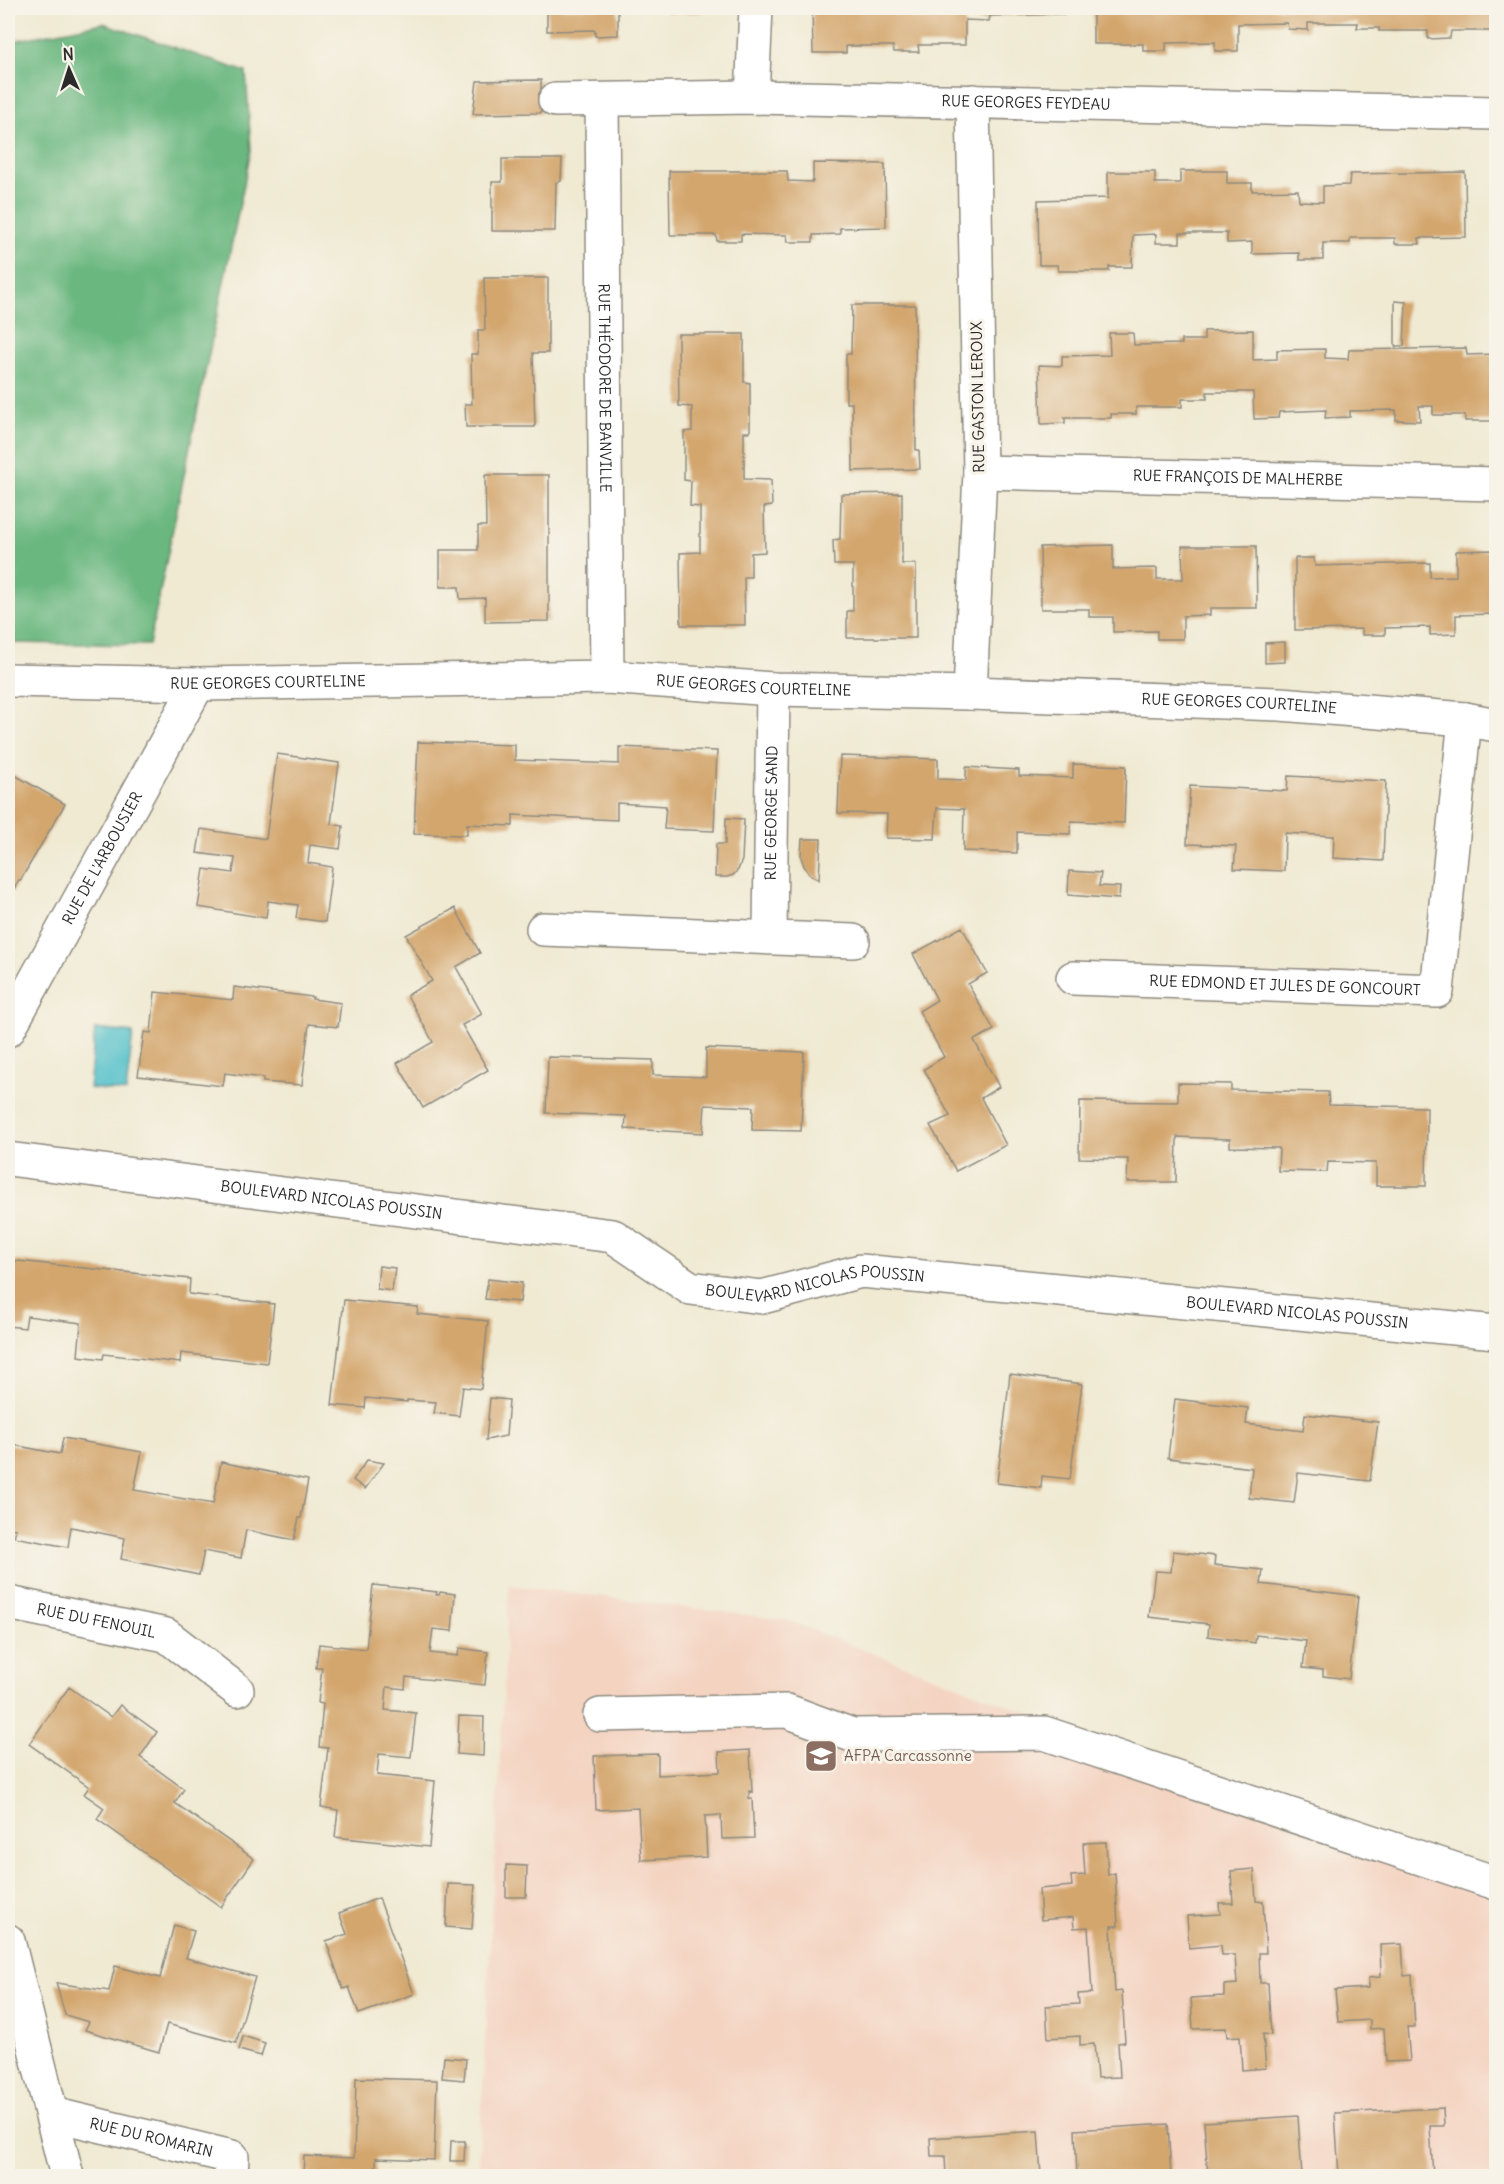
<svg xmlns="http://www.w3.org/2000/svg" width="1504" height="2184" font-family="Delius,sans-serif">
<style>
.built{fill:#f4d3c1}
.forest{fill:#6ab780;stroke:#4a7156;stroke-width:1.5}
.water{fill:#54c1ca;stroke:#40767a;stroke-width:1.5}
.building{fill:#d3a66d}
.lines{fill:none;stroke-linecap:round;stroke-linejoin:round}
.minor-casing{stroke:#8e8a7f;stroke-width:36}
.minor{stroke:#fff;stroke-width:33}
.labels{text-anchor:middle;stroke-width:6;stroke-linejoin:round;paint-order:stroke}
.street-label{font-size:15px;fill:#2b2b2b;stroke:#f7f3e8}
.education-label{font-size:15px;fill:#785e54;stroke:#f7f3e8;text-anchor:start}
</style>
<rect width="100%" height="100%" fill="#f7f3e8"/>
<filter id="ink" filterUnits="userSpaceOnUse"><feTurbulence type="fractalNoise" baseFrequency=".0167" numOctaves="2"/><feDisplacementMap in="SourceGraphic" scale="12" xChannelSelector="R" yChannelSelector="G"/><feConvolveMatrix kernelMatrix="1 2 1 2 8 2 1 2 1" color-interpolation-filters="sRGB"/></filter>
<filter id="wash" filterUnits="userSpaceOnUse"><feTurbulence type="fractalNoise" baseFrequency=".008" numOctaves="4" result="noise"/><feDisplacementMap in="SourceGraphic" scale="24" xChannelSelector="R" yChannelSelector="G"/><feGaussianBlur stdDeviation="1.35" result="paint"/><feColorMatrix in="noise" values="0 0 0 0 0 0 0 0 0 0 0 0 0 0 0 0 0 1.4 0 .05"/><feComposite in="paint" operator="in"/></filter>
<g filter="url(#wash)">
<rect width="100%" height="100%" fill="#f0ead3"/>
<!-- built -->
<path class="built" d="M 509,1585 L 786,1620 L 1496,1892 L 1496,2176 L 478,2176 Z"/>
<!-- forest -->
<path class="forest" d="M 103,23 L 246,72 L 251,150 L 149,645 L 8,643 L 8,42 Z"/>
<!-- water -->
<path class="water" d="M 95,1029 L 133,1033 L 126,1092 L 89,1088 Z"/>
<g id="blocks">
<!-- building -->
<path class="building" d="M 547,8 L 618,8 L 618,35 L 595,36 L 595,30 L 547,31 Z
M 667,8 L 702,8 L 702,12 L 667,13 Z
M 812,8 L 1066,8 L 1066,14 L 990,16 L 989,21 L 965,20 L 965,45 L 918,45 L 919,52 L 894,52 L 893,46 L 846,46 L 846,53 L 813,53 Z
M 1093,8 L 1496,8 L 1496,31 L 1451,31 L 1450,38 L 1428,39 L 1428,31 L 1379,31 L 1379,28 L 1357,28 L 1358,23 L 1308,23 L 1308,30 L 1288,29 L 1287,23 L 1238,24 L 1238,51 L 1215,51 L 1215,42 L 1166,43 L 1166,51 L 1143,51 L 1143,44 L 1093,44 Z
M 541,80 L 541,113 L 473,114 L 477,81 Z
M 502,159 L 562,159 L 561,181 L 556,182 L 555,231 L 492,231 L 492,182 L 502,182 Z
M 813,163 L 885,164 L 886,227 L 840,228 L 840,234 L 813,235 L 813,242 L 788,242 L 787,235 L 741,234 L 741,241 L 717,241 L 716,235 L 670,235 L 669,171 L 787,171 L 788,181 L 813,182 Z
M 1180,171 L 1227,171 L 1227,183 L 1252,183 L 1252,191 L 1298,190 L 1299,201 L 1323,202 L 1323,186 L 1349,185 L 1350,174 L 1465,172 L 1466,237 L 1419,238 L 1420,244 L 1395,244 L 1395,238 L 1350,238 L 1350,243 L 1323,243 L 1323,260 L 1299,260 L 1299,253 L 1252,254 L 1252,242 L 1227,243 L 1227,233 L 1180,233 L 1180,243 L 1156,243 L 1156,234 L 1133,235 L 1132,267 L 1109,267 L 1109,271 L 1058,271 L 1057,265 L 1039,265 L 1038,200 L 1108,198 L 1108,172 L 1155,172 L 1155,183 L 1180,183 Z
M 484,278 L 548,278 L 548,353 L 533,353 L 535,427 L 466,427 L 465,404 L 472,404 L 471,354 L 478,354 L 478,330 L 485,330 Z
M 1395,301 L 1406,302 L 1404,346 L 1395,346 Z
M 852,305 L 915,305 L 916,450 L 919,450 L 920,469 L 853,471 L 852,403 L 846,403 L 846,354 L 851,354 Z
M 1253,330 L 1253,360 L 1277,359 L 1277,350 L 1325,349 L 1325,358 L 1348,359 L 1349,350 L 1466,348 L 1467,355 L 1495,354 L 1495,421 L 1465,421 L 1465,415 L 1433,415 L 1433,406 L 1419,406 L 1420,421 L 1396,420 L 1396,410 L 1350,411 L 1350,417 L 1325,418 L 1326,410 L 1279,412 L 1278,418 L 1254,419 L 1253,392 L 1207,392 L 1207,399 L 1182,399 L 1182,407 L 1136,407 L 1136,414 L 1111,414 L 1111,418 L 1065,418 L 1065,423 L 1041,424 L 1039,365 L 1062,366 L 1062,356 L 1110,355 L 1109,333 L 1133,333 L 1134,345 L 1182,344 L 1181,340 L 1204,340 L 1204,331 Z
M 678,334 L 744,334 L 744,382 L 750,383 L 750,432 L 744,432 L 744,479 L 771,480 L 772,506 L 764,507 L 765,552 L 751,553 L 751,577 L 744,577 L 745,625 L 681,625 L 680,553 L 700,552 L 700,507 L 690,506 L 691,481 L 684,480 L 684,432 L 692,431 L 692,407 L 679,406 Z
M 485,475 L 549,475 L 549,621 L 485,622 L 485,598 L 460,599 L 459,587 L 440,587 L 440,550 L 478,550 L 478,526 L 486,526 Z
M 902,493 L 902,564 L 916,564 L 916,638 L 847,638 L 847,611 L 853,611 L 853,565 L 834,565 L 833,540 L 840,539 L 841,494 Z
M 1113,545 L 1113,569 L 1157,568 L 1157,579 L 1183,579 L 1182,546 L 1256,546 L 1257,608 L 1210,608 L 1210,615 L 1183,616 L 1183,639 L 1157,639 L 1157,631 L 1113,632 L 1113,617 L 1089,617 L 1089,609 L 1041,609 L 1040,547 Z
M 1496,550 L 1496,614 L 1456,615 L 1456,634 L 1430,635 L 1430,627 L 1385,628 L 1385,635 L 1362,635 L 1362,629 L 1295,630 L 1295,558 L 1314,558 L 1315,566 L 1430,563 L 1430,577 L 1456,576 L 1456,551 Z
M 1285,642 L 1285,662 L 1265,663 L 1265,643 Z
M 418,742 L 515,745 L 515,760 L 619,764 L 619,747 L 717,751 L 714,831 L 664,829 L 666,806 L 617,803 L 617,820 L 513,815 L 513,826 L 467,824 L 467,835 L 414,834 Z
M 277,754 L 339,763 L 331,824 L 343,826 L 340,849 L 310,845 L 308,863 L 332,867 L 325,922 L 296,918 L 298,905 L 268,901 L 266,918 L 198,907 L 204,869 L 233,873 L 235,858 L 197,853 L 201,829 L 266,839 Z
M 840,756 L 938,759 L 938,779 L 966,780 L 966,767 L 1019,770 L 1019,776 L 1073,778 L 1073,764 L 1126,766 L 1124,823 L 1071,821 L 1070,834 L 1017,832 L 1017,853 L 963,851 L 964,809 L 937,808 L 935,839 L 886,838 L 887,814 L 838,813 Z
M 8,771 L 65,804 L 20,881 L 19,880 L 8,899 Z
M 1288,776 L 1386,781 L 1383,861 L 1333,858 L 1334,836 L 1285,833 L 1284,871 L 1234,869 L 1236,846 L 1187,844 L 1190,786 L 1287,791 Z
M 726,818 L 744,819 L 742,860 L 738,870 L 733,875 L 727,877 L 715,877 L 716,844 L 725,844 Z
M 802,839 L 821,839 L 819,880 L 809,874 L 804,866 L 801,857 Z
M 1069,871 L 1101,873 L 1099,886 L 1120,887 L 1119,899 L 1068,895 Z
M 455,908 L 480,953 L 456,967 L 482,1014 L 462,1025 L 488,1070 L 423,1108 L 397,1063 L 433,1042 L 407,995 L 432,981 L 406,935 Z
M 962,927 L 987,973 L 968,984 L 994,1030 L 974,1040 L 999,1087 L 981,1098 L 1006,1145 L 956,1171 L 930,1125 L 950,1116 L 924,1069 L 944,1057 L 919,1011 L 937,1000 L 913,954 Z
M 234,987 L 313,997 L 312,999 L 341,1003 L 338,1027 L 309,1024 L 302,1085 L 263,1082 L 263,1078 L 225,1073 L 223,1086 L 138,1076 L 144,1032 L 151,1033 L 155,992 L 233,1000 Z
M 706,1048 L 804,1052 L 801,1131 L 752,1130 L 753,1107 L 705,1105 L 703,1133 L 625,1129 L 626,1116 L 546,1113 L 548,1057 L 653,1060 L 653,1075 L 706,1077 Z
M 1178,1083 L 1231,1084 L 1231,1090 L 1328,1092 L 1329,1105 L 1427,1107 L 1426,1186 L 1376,1186 L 1376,1163 L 1328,1162 L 1327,1172 L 1278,1171 L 1279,1148 L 1230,1147 L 1230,1139 L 1177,1137 L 1176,1182 L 1127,1182 L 1128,1159 L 1079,1158 L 1080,1101 L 1178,1102 Z
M 8,1260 L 190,1279 L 189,1294 L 274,1304 L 267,1363 L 181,1353 L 180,1363 L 104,1354 L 103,1359 L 78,1356 L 81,1323 L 27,1316 L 25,1328 L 8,1326 Z
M 379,1266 L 395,1268 L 392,1291 L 377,1289 Z
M 488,1279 L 522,1283 L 520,1302 L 485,1299 Z
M 344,1300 L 418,1307 L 417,1314 L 488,1321 L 481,1389 L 463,1387 L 459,1416 L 434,1413 L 436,1402 L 407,1400 L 407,1402 L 366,1398 L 365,1408 L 332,1405 Z
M 1010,1374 L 1082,1384 L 1070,1479 L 1042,1476 L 1041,1488 L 997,1483 Z
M 490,1398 L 509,1400 L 506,1436 L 486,1440 Z
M 1175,1399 L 1248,1408 L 1246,1424 L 1303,1431 L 1305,1414 L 1378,1422 L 1370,1481 L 1298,1473 L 1294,1503 L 1249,1498 L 1252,1468 L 1168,1458 Z
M 63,1438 L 142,1452 L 134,1490 L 213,1504 L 221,1462 L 308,1480 L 301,1518 L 299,1518 L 294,1540 L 246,1530 L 241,1558 L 204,1551 L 199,1575 L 121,1559 L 125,1538 L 71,1527 L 68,1547 L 14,1537 L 16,1529 L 8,1528 L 8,1444 L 60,1454 Z
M 367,1460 L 384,1463 L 365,1489 L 353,1480 Z
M 1173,1551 L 1215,1556 L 1214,1565 L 1263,1570 L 1261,1584 L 1358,1596 L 1349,1679 L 1323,1676 L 1323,1670 L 1303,1668 L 1306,1641 L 1256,1635 L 1255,1643 L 1208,1636 L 1209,1624 L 1149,1617 L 1155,1571 L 1171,1572 Z
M 373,1585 L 437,1592 L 436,1595 L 439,1595 L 440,1592 L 455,1594 L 452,1631 L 433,1629 L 430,1653 L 458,1656 L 459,1648 L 488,1652 L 485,1685 L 406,1677 L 405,1689 L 387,1687 L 385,1710 L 416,1713 L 411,1757 L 379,1754 L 377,1775 L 435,1781 L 429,1847 L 335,1837 L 338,1810 L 321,1807 L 328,1748 L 319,1747 L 323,1704 L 318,1703 L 322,1668 L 316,1668 L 319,1644 L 366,1649 Z
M 69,1687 L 111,1717 L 120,1705 L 157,1732 L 140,1757 L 184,1789 L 175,1803 L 254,1859 L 221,1907 L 97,1819 L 104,1808 L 84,1794 L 89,1787 L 29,1744 Z
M 459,1716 L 484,1717 L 483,1756 L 457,1754 Z
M 750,1750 L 752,1792 L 749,1791 L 749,1799 L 752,1799 L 754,1838 L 722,1839 L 721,1815 L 705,1816 L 707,1857 L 641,1860 L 638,1808 L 596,1810 L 594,1756 L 658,1754 L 658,1775 L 720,1772 L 719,1752 Z
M 1106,1842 L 1108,1875 L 1115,1873 L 1118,1926 L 1111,1926 L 1115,1992 L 1122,1991 L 1125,2042 L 1118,2043 L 1120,2077 L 1097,2078 L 1094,2044 L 1080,2045 L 1080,2036 L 1048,2038 L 1046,2006 L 1079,2004 L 1078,1994 L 1092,1993 L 1088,1927 L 1074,1928 L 1073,1917 L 1041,1920 L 1039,1889 L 1072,1886 L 1071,1876 L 1085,1875 L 1083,1843 Z
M 506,1865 L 527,1866 L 526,1897 L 506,1897 Z
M 1254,1869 L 1256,1901 L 1263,1902 L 1266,1953 L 1259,1953 L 1260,1983 L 1268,1983 L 1271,2035 L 1263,2034 L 1266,2068 L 1242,2070 L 1240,2036 L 1227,2037 L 1226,2028 L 1193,2029 L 1191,1998 L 1224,1996 L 1224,1985 L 1237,1984 L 1235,1955 L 1222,1955 L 1221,1945 L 1189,1948 L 1187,1916 L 1220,1914 L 1219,1903 L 1233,1903 L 1231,1871 Z
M 448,1884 L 475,1885 L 472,1929 L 446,1927 Z
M 379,1898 L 414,1994 L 359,2014 L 349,1987 L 343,1989 L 326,1941 L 347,1934 L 339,1913 Z
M 174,1925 L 194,1931 L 186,1958 L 255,1977 L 236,2043 L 167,2024 L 159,2052 L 85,2030 L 89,2022 L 65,2015 L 56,1983 L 109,1991 L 115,1966 L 160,1978 Z
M 1402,1944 L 1404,1976 L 1412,1975 L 1415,2027 L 1407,2027 L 1410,2061 L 1386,2062 L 1384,2028 L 1370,2029 L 1370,2020 L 1338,2022 L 1335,1990 L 1368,1988 L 1368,1978 L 1381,1977 L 1380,1945 Z
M 243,2036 L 265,2043 L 261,2056 L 239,2050 Z
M 444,2057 L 466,2059 L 464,2080 L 442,2078 Z
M 356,2078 L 437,2080 L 434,2160 L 376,2158 L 376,2176 L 303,2176 L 304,2156 L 354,2158 Z
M 1443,2108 L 1444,2126 L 1430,2126 L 1433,2176 L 1339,2176 L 1335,2113 Z
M 1298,2116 L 1302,2176 L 1208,2176 L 1204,2122 Z
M 1168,2124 L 1171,2176 L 1077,2176 L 1075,2130 Z
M 1038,2131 L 1041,2176 L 946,2176 L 945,2156 L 931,2156 L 930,2138 Z
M 451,2141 L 465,2141 L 464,2161 L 450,2161 Z"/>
</g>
</g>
<g filter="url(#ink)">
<use href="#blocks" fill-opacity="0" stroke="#8e8a7f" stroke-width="1.5"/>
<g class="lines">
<!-- minor casing -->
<g class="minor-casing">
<g id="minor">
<path d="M 752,97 L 756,8"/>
<path id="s1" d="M 555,100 L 752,97 L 1496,113"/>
<path id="s2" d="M 602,100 L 607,677"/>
<path id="s3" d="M 980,472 L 1496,484"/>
<path id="s4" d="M 8,680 L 198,684 L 607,677 L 773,689 L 970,693 L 1280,704 L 1465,719 L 1496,725"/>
<path d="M 970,693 L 980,472 L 973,101"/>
<path d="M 543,929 L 853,941"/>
<path id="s5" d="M 770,936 L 773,689"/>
<path id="s6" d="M 1073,978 L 1437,991 L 1465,719"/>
<path id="s7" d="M 8,1030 L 198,684"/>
<path id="s8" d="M 8,1159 L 613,1236 L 690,1288 L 762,1297 L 861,1271 L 1496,1332"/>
<path id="s9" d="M 8,1603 L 166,1635 L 237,1690"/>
<path d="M 600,1715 L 787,1711 L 852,1735 L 1044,1733 L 1496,1883"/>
<path d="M 8,1941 L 67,2176"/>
<path id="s10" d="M 52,2114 L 232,2157 L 231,2176"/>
</g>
</g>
<!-- minor -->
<use href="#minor" class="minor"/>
</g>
</g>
<!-- icons -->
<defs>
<g id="university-square" transform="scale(1.725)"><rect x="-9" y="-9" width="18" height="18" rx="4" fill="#8d6e63" stroke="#f7f3e8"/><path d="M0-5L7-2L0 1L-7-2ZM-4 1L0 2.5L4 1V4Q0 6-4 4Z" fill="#fff"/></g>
</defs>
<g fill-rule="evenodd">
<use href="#university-square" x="821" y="1756"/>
</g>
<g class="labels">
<!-- street labels -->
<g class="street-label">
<text dy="5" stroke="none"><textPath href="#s1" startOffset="471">RUE GEORGES FEYDEAU</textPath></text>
<text dy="5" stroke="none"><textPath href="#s2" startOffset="288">RUE THÉODORE DE BANVILLE</textPath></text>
<text transform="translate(978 397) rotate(-91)" y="5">RUE GASTON LEROUX</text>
<text dy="5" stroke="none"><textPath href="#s3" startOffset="258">RUE FRANÇOIS DE MALHERBE</textPath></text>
<text dy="5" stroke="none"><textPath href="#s4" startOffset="260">RUE GEORGES COURTELINE</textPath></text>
<text dy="5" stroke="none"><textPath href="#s4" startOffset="746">RUE GEORGES COURTELINE</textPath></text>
<text dy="5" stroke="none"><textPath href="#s4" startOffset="1232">RUE GEORGES COURTELINE</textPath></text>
<text dy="5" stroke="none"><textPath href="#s5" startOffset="123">RUE GEORGE SAND</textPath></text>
<text dy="5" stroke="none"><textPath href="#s7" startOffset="196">RUE DE L'ARBOUSIER</textPath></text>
<text dy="5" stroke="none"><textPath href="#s6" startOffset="212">RUE EDMOND ET JULES DE GONCOURT</textPath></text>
<text dy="5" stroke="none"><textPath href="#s8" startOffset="326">BOULEVARD NICOLAS POUSSIN</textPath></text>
<text dy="5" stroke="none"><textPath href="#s8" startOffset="830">BOULEVARD NICOLAS POUSSIN</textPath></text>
<text dy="5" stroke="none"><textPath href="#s8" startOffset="1316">BOULEVARD NICOLAS POUSSIN</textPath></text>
<text dy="5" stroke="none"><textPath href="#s9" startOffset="90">RUE DU FENOUIL</textPath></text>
<text dy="5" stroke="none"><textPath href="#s10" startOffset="102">RUE DU ROMARIN</textPath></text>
</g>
<!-- education labels -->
<g class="education-label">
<text x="844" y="1761">AFPA Carcassonne</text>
</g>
</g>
<!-- margin -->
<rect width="1504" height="2184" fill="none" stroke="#f7f3e8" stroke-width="30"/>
<!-- north arrow -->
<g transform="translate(69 69) rotate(357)" stroke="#f7f3e8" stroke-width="4.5" paint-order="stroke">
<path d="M0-4.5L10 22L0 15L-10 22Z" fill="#2b2b2b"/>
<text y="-9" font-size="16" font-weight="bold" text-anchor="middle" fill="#2b2b2b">N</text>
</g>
</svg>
